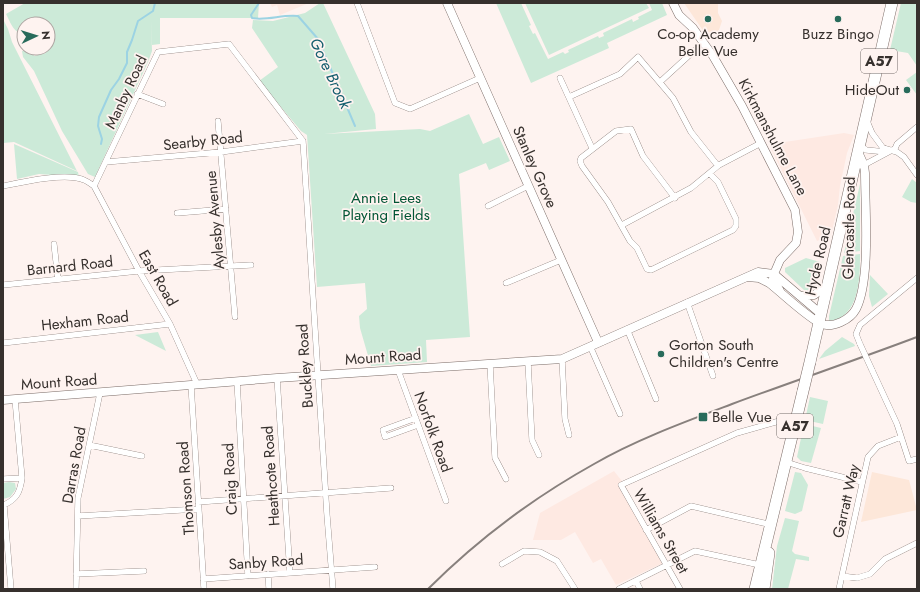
<svg xmlns="http://www.w3.org/2000/svg" width="920" height="592" font-family="Jost,sans-serif">
<style>
.built{fill:#fee9e2}
.education{fill:#fde7d9}
.green{fill:#ccead8}
.lines{fill:none;stroke-linecap:round;stroke-linejoin:round}
.stream{stroke:#9cd3e3;stroke-width:2}
.street-casing{stroke:#7b6c67;stroke-width:6}
.secondary-casing{stroke:#7b6c67;stroke-width:9}
.highway-casing{stroke:#7b6c67;stroke-width:12}
.street{stroke:#fff;stroke-width:5.5}
.secondary{stroke:#fff;stroke-width:8}
.highway{stroke:#fff;stroke-width:11}
.rail{stroke:#88807d;stroke-width:2}
.street-bridge-casing{stroke:#7b6c67;stroke-width:6;stroke-linecap:butt}
.highway-bridge-casing{stroke:#7b6c67;stroke-width:12;stroke-linecap:butt}
.street-bridge{stroke:#fff;stroke-width:5.5}
.highway-bridge{stroke:#fff;stroke-width:11}
.poi-dot{fill:#286b5b;stroke:#fef3f0;stroke-width:1.5}
.labels{text-anchor:middle;stroke-width:3.5;stroke-linejoin:round;paint-order:stroke}
.shield{fill:#fef3f0;stroke:#726a68;stroke-width:1}
.shield-label{font-size:14px;font-weight:bold;fill:#36302d}
.poi-label{font-size:15px;fill:#36302d;stroke:#fef3f0}
.street-label{font-size:15px;fill:#36302d;stroke:#fef3f0}
.park-label{font-size:15px;fill:#015534;stroke:#fef3f0}
.water-label{font-size:16px;font-style:italic;fill:#145e6e;stroke:#fef3f0}
</style>
<rect width="100%" height="100%" fill="#fef3f0"/>
<!-- built -->
<path class="built" d="M 270,3 L 309,3 L 280,15 L 277,5 L 272,7 Z
M 844,133 L 854,135 L 847,153 L 840,186 L 838,205 L 831,235 L 817,241 L 771,149 L 785,142 Z
M 614,471 L 625,485 L 663,563 L 616,585 L 601,559 L 593,563 L 575,532 L 561,540 L 533,540 L 540,513 Z"/>
<!-- education -->
<path class="education" d="M 684,3 L 718,3 L 718,13 L 722,21 L 719,30 L 715,33 L 704,32 Z
M 872,472 L 909,480 L 917,510 L 861,522 Z"/>
<!-- green -->
<path class="green" d="M 25,3 L 259,3 L 258,18 L 160,18 L 160,44 L 152,45 L 151,19 L 152,51 L 148,62 L 95,177 L 88,174 L 62,131 L 34,71 L 23,57 L 22,51 L 32,50 L 34,56 L 46,53 L 45,48 L 48,48 L 48,24 L 24,24 L 24,33 C 14,35 10,21 6,14 Z
M 320,3 L 323,3 L 375,114 L 376,129 L 324,134 L 420,129 L 430,131 L 469,114 L 483,144 L 499,137 L 510,161 L 489,170 L 486,163 L 459,174 L 470,337 L 426,340 L 427,362 L 371,366 L 360,328 L 359,316 L 367,309 L 365,283 L 317,287 L 307,135 L 301,131 L 259,81 L 278,67 L 252,28 L 253,20 L 273,21 L 305,13 Z
M 496,3 L 521,3 L 531,25 L 529,26 L 533,34 L 535,33 L 548,59 L 563,52 L 565,54 L 569,52 L 568,50 L 598,36 L 599,38 L 604,36 L 603,33 L 632,19 L 633,22 L 639,19 L 638,17 L 652,10 L 649,3 L 662,3 L 667,15 L 607,43 L 609,48 L 531,83 Z
M 525,3 L 646,3 L 649,8 L 549,55 Z
M 901,3 L 917,3 L 917,66 L 908,53 L 890,50 Z
M 3,19 L 8,29 L 12,42 L 77,171 L 14,142 L 3,143 Z
M 917,72 L 917,95 L 906,80 Z
M 14,144 L 78,172 L 79,177 L 39,174 L 17,179 Z
M 912,179 L 917,183 L 917,203 L 911,202 L 902,197 Z
M 860,184 L 860,251 L 844,253 Z
M 860,254 C 860,277 860,318 829,321 L 829,316 L 843,256 Z
M 806,258 L 820,262 L 814,288 L 810,291 L 804,290 L 785,272 L 785,268 Z
M 870,275 L 888,294 L 872,307 L 869,296 Z
M 158,332 L 166,351 L 135,335 Z
M 842,337 L 854,344 L 855,346 L 819,359 L 825,351 Z
M 810,397 L 828,401 L 823,424 L 805,420 Z
M 804,424 L 821,428 L 811,463 L 801,461 L 797,457 Z
M 795,472 L 801,473 L 808,485 L 802,511 L 795,514 L 785,511 Z
M 9,482 L 15,483 L 16,489 L 10,497 L 3,499 L 3,483 Z
M 785,518 L 799,521 L 792,551 L 795,554 L 809,557 L 809,561 L 796,559 L 788,589 L 772,589 L 777,546 Z"/>
<g class="lines">
<!-- stream -->
<path class="stream" d="M 259,3 L 251,15 L 252,18 C 267,21 283,14 298,16 L 318,39 L 355,126
M 101,144 L 102,139 L 98,126 L 99,117 L 111,90 L 119,79 L 127,63 L 127,52 L 132,40 L 138,21 L 153,11 L 155,3"/>
<!-- street casing -->
<g class="street-casing">
<path id="street" d="M 357,3 L 395,103 L 410,109 L 480,78
M 560,78 L 592,148
M 660,82 L 695,50
M 137,94 L 163,104
M 569,97 L 620,74 L 638,57 L 673,98 L 691,132 L 718,166
M 218,121 L 235,317
M 867,121 L 872,133 L 883,148 L 897,152 L 904,157 L 917,175
M 303,141 L 327,515 L 333,589
M 861,146 L 866,150 L 887,152
M 894,151 L 897,144 L 917,127
M 106,162 L 221,152 L 303,141
M 862,166 L 892,150
M 3,186 C 22,182 66,172 84,180 C 87,181 91,184 94,186
M 94,186 L 158,52 L 229,44 L 303,141
M 94,186 L 139,271 L 170,324 L 197,384
M 675,198 L 643,156 L 631,129 L 616,131 L 581,158 L 580,161 L 582,166 L 608,202 L 630,241 L 637,248 L 647,269 L 651,270 L 733,230 L 736,226 L 736,219 L 718,182 L 710,174
M 488,206 L 528,186
M 177,213 L 226,209
M 622,225 L 691,188 L 719,165 L 761,143
M 54,244 L 58,279
M 506,283 L 561,260
M 3,285 L 139,271 L 251,265
M 687,302 L 713,376
M 627,329 L 656,399
M 3,343 L 170,324
M 860,344 L 856,334 L 860,325 L 917,278
M 590,346 L 620,414
M 562,359 L 565,419 L 569,435
M 528,362 L 532,440 L 539,455
M 490,364 L 495,458 L 506,479
M 398,370 L 446,501
M 872,370 L 897,424 L 909,461 L 917,459
M 277,378 L 290,573
M 237,381 L 248,576
M 191,385 L 204,589
M 416,418 L 383,430 L 385,437 L 418,425
M 89,445 L 142,456
M 786,462 L 805,468 L 862,482
M 3,479 L 22,478
M 198,502 L 391,488
M 78,516 L 199,509
M 646,530 L 691,506 L 772,525
M 502,564 L 524,551 L 540,552 L 557,561 L 575,589
M 76,574 L 144,571
M 268,574 L 269,589
M 842,576 L 857,578 L 870,574 L 885,559 L 917,543
M 203,579 L 375,567
M 636,581 L 640,589
M 11,589 L 4,505 C 17,499 20,492 22,478 L 15,399
M 76,589 L 78,498 L 100,393
M 619,589 L 695,551 L 760,565
M 680,589 L 621,485 L 737,433 L 790,418 L 797,419
M 839,589 L 868,457 L 878,446 L 901,437"/>
</g>
<!-- secondary casing -->
<g class="secondary-casing">
<path id="secondary" d="M 447,3 L 598,342
M 673,3 L 679,15 L 693,28 L 713,56 L 742,106 L 795,210 L 798,232 L 796,243 L 780,260 L 774,274 L 773,279 L 780,291
M 747,277 L 759,278 L 769,283 C 781,292 810,320 822,324 C 833,328 850,320 856,309 C 871,280 865,208 865,173 L 864,165 L 859,154
M 800,296 L 814,295 L 828,285
M 3,400 L 277,378 L 562,359 L 758,272 L 774,274 L 821,314"/>
</g>
<!-- highway casing -->
<g class="highway-casing">
<path id="highway" d="M 810,362 L 892,3
M 755,589 L 803,391
M 764,589 L 769,553"/>
</g>
<!-- street -->
<use href="#street" class="street"/>
<!-- secondary -->
<use href="#secondary" class="secondary"/>
<!-- highway -->
<use href="#highway" class="highway"/>
<!-- rail -->
<path class="rail" d="M 428,589 C 477,540 533,498 594,464 C 635,440 687,421 732,404 C 794,381 856,360 917,337"/>
<!-- street-bridge casing -->
<g class="street-bridge-casing">
<path id="street-bridge" d="M 860,344 L 872,370"/>
</g>
<!-- highway-bridge casing -->
<g class="highway-bridge-casing">
<path id="highway-bridge" d="M 803,391 L 810,362"/>
</g>
<!-- street-bridge -->
<use href="#street-bridge" class="street-bridge"/>
<!-- highway-bridge -->
<use href="#highway-bridge" class="highway-bridge"/>
</g>
<!-- markers -->
<g class="poi-dot">
<circle cx="708" cy="19" r="4"/>
<circle cx="838" cy="19" r="4"/>
<circle cx="907" cy="90" r="4"/>
<circle cx="661" cy="354" r="4"/>
<rect x="698" y="412" width="10" height="10" rx="2"/>
</g>
<g class="labels">
<!-- shield labels -->
<g class="shield">
<rect x="861" y="49" width="36" height="24" rx="3"/>
<rect x="777" y="414" width="36" height="24" rx="3"/>
</g>
<g class="shield-label">
<text x="879" y="66">A57</text>
<text x="795" y="431">A57</text>
</g>
<!-- poi labels -->
<g class="poi-label">
<text x="708" y="39">Co-op Academy<tspan x="708" dy="17">Belle Vue</tspan></text>
<text x="838" y="39">Buzz Bingo</text>
<text x="899" y="95" text-anchor="end">HideOut</text>
<text x="669" y="350" text-anchor="start">Gorton South<tspan x="669" dy="17">Children's Centre</tspan></text>
<text x="712" y="422" text-anchor="start">Belle Vue</text>
</g>
<!-- street labels -->
<g class="street-label">
<text transform="translate(126 92) rotate(-65)" y="5">Manby Road</text>
<text transform="translate(773 137) rotate(62)" y="5">Kirkmanshulme Lane</text>
<text transform="translate(203 141) rotate(-6)" y="5">Searby Road</text>
<text transform="translate(535 167) rotate(66)" y="5">Stanley Grove</text>
<text transform="translate(215 220) rotate(-95)" y="5">Aylesby Avenue</text>
<text transform="translate(849 228) rotate(-89)" y="5">Glencastle Road</text>
<text transform="translate(818 261) rotate(-77)" y="5">Hyde Road</text>
<text transform="translate(70 266) rotate(-6)" y="5">Barnard Road</text>
<text transform="translate(158 278) rotate(60)" y="5">East Road</text>
<text transform="translate(85 321) rotate(-6)" y="5">Hexham Road</text>
<text transform="translate(383 357) rotate(-4)" y="5">Mount Road</text>
<text transform="translate(305 366) rotate(-94)" y="5">Buckley Road</text>
<text transform="translate(59 382) rotate(-4)" y="5">Mount Road</text>
<text transform="translate(433 432) rotate(70)" y="5">Norfolk Road</text>
<text transform="translate(74 465) rotate(-80)" y="5">Darras Road</text>
<text transform="translate(271 476) rotate(-94)" y="5">Heathcote Road</text>
<text transform="translate(230 479) rotate(-93)" y="5">Craig Road</text>
<text transform="translate(186 488) rotate(-94)" y="5">Thomson Road</text>
<text transform="translate(846 501) rotate(-77)" y="5">Garratt Way</text>
<text transform="translate(661 531) rotate(60)" y="5">Williams Street</text>
<text transform="translate(266 562) rotate(-4)" y="5">Sanby Road</text>
</g>
<!-- park labels -->
<g class="park-label">
<text x="386" y="203">Annie Lees<tspan x="386" dy="17">Playing Fields</tspan></text>
</g>
<!-- water labels -->
<g class="water-label">
<text transform="translate(331 73) rotate(65)" y="6">Gore Brook</text>
</g>
</g>
<!-- border -->
<rect width="920" height="592" fill="none" stroke="#36302d" stroke-width="8"/>
<!-- north arrow -->
<g transform="translate(36 36) rotate(86)"><circle r="19" fill="#fef3f0" stroke="#aea5a2"/>
<path d="M0-3L7 15L0 10L-7 15Z" fill="#286b5b"/>
<text y="-6" font-size="11" font-weight="bold" text-anchor="middle" fill="#36302d">N</text>
</g>
</svg>
